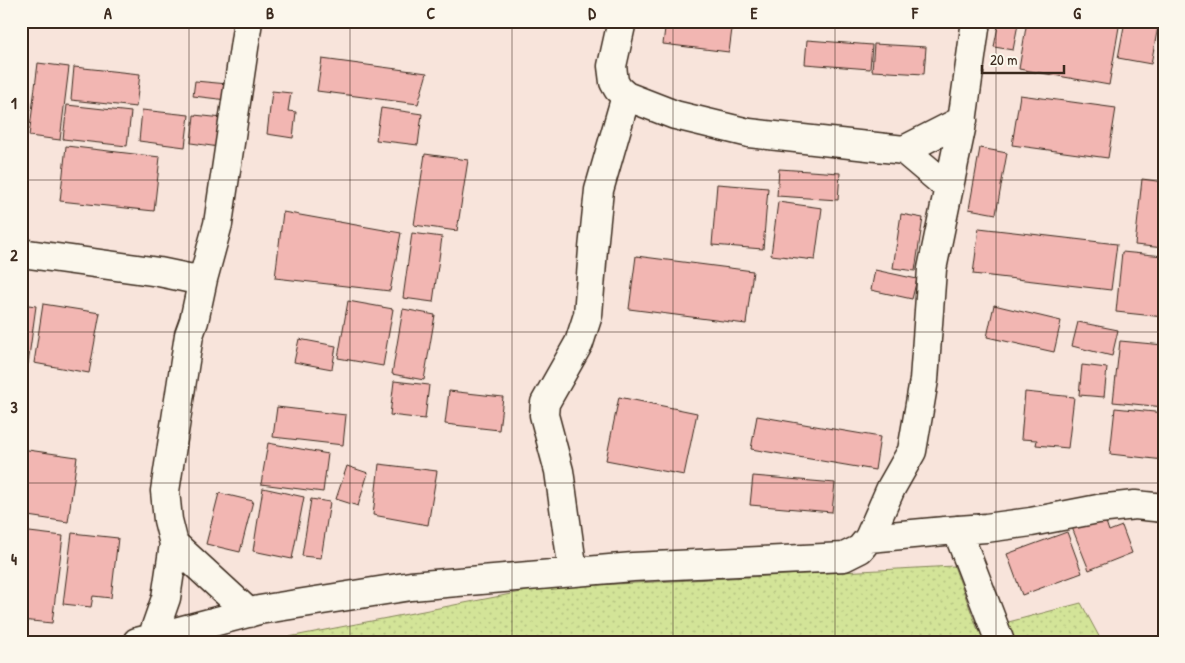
<svg xmlns="http://www.w3.org/2000/svg" width="1185" height="663" font-family="'Patrick Hand',sans-serif">
<style>
.grass{fill:url(#grass-dots);stroke:#87875b}
.building{fill:#f2b6b2;stroke:#3b2a1e}
.lines{fill:none;stroke-linecap:round;stroke-linejoin:round}
.street-casing{stroke:#3b2a1e;stroke-width:31}
.street{stroke:#fbf7ec;stroke-width:28}
.grid{fill:none;stroke:#3b2a1e;stroke-width:1;stroke-opacity:0.55}
.neatline{fill:none;stroke:#3b2a1e;stroke-width:2}
.grid-label{font-size:16px;text-anchor:middle;font-weight:bold;fill:#3b2a1e}
</style>
<defs>
<pattern id="grass-dots" width="8" height="8" patternUnits="userSpaceOnUse" patternTransform="scale(1.25)"><rect width="8" height="8" fill="#d3e498"/><path d="M2 2h.1M6 6h.1" fill="none" stroke="#b6c483" stroke-width="1.8" stroke-linecap="round"/></pattern>
</defs>
<rect width="100%" height="100%" fill="#f8e4db"/>
<filter id="ink" filterUnits="userSpaceOnUse"><feTurbulence type="fractalNoise" baseFrequency=".02" numOctaves="2"/><feDisplacementMap in="SourceGraphic" scale="10" xChannelSelector="R" yChannelSelector="G"/><feConvolveMatrix kernelMatrix="1 2 1 2 8 2 1 2 1" color-interpolation-filters="sRGB"/></filter>
<g filter="url(#ink)">
<!-- grass -->
<path class="grass" d="M 954,566 L 978,630 L 1081,603 L 1102,642 L 263,642 L 542,588 Z"/>
<!-- building -->
<path class="building" d="M 666,21 L 733,21 L 729,52 L 663,44 Z
M 999,21 L 1018,24 L 1013,50 L 994,47 Z
M 1027,21 L 1081,21 L 1080,23 L 1093,25 L 1094,21 L 1120,21 L 1109,85 L 1019,69 Z
M 1125,21 L 1159,21 L 1151,64 L 1118,58 Z
M 807,40 L 872,45 L 870,69 L 805,64 Z
M 874,44 L 926,47 L 924,74 L 872,71 Z
M 322,59 L 427,73 L 418,104 L 317,91 Z
M 38,63 L 69,67 L 60,140 L 29,136 Z
M 74,67 L 140,74 L 136,107 L 71,100 Z
M 195,81 L 228,84 L 227,100 L 193,96 Z
M 272,91 L 291,93 L 288,111 L 296,112 L 293,138 L 267,134 Z
M 1020,95 L 1116,108 L 1108,158 L 1012,145 Z
M 67,105 L 131,112 L 127,146 L 63,139 Z
M 381,108 L 422,114 L 418,145 L 376,140 Z
M 142,110 L 189,115 L 185,147 L 139,141 Z
M 194,115 L 223,118 L 219,147 L 191,143 Z
M 66,146 L 160,157 L 154,211 L 60,201 Z
M 980,148 L 1007,153 L 996,214 L 969,209 Z
M 425,154 L 468,160 L 457,231 L 414,225 Z
M 779,169 L 840,173 L 838,200 L 777,196 Z
M 1142,179 L 1164,182 L 1164,248 L 1135,245 Z
M 717,184 L 768,188 L 763,249 L 712,245 Z
M 778,202 L 822,208 L 815,260 L 771,255 Z
M 283,212 L 401,233 L 390,291 L 275,278 Z
M 901,214 L 923,218 L 915,271 L 893,268 Z
M 979,228 L 1117,244 L 1111,290 L 973,274 Z
M 412,233 L 442,237 L 433,302 L 403,298 Z
M 1122,252 L 1164,256 L 1164,317 L 1116,312 Z
M 636,256 L 753,271 L 746,324 L 629,309 Z
M 875,270 L 917,279 L 912,299 L 871,290 Z
M 348,301 L 393,309 L 383,366 L 338,358 Z
M 21,304 L 36,306 L 28,364 L 21,363 Z
M 43,304 L 100,313 L 89,373 L 34,363 Z
M 994,305 L 1061,321 L 1054,352 L 987,337 Z
M 403,309 L 435,315 L 424,380 L 392,374 Z
M 1078,322 L 1118,330 L 1112,356 L 1072,346 Z
M 299,339 L 336,346 L 332,369 L 294,362 Z
M 1120,341 L 1164,345 L 1164,407 L 1113,402 Z
M 1082,365 L 1107,368 L 1104,397 L 1079,395 Z
M 394,381 L 429,385 L 425,419 L 390,415 Z
M 449,391 L 503,397 L 499,430 L 445,424 Z
M 1025,392 L 1074,397 L 1068,448 L 1036,445 L 1037,440 L 1021,439 Z
M 619,397 L 697,413 L 684,475 L 606,460 Z
M 277,407 L 346,415 L 343,445 L 273,437 Z
M 1115,408 L 1164,413 L 1164,460 L 1110,454 Z
M 757,416 L 880,437 L 875,470 L 751,449 Z
M 268,443 L 328,454 L 323,492 L 261,484 Z
M 21,449 L 77,457 L 68,522 L 21,515 Z
M 379,464 L 437,471 L 428,525 L 373,515 Z
M 347,466 L 368,473 L 358,506 L 336,499 Z
M 753,476 L 835,483 L 832,512 L 750,505 Z
M 263,488 L 304,497 L 292,559 L 253,551 Z
M 219,493 L 253,501 L 240,552 L 206,544 Z
M 311,499 L 330,502 L 321,558 L 302,556 Z
M 1103,513 L 1109,531 L 1122,526 L 1132,553 L 1089,570 L 1071,525 Z
M 21,531 L 63,536 L 52,623 L 21,620 Z
M 1067,532 L 1082,573 L 1022,595 L 1007,554 Z
M 72,533 L 118,538 L 111,598 L 93,596 L 91,607 L 63,604 Z"/>
<g class="lines">
<!-- street casing -->
<g class="street-casing">
<path id="street" d="M 622,21 L 612,66 L 614,82 L 618,89 L 626,96 L 675,115 L 749,133 L 904,150 L 963,120
M 904,150 L 949,188
M 21,253 L 159,272 L 188,278 L 203,279 L 194,321 L 189,335 L 165,491 L 168,520 L 174,544 L 166,598 L 152,638
M 203,279 L 218,224 L 248,21
M 957,530 L 1000,642
M 869,538 L 945,531 L 986,528 L 1031,522 L 1098,509 L 1135,505 L 1164,508
M 174,544 L 249,613
M 573,572 L 559,471 L 544,415 L 545,403 L 579,343 L 588,315 L 593,249 L 599,190 L 626,96
M 137,642 L 259,610 L 411,586 L 633,567 L 844,557 L 860,549 L 869,538 L 891,488 L 912,451 L 924,380 L 932,269 L 961,129 L 976,21"/>
</g>
<!-- street -->
<use href="#street" class="street"/>
</g>
</g>
<!-- grid -->
<path class="grid" d="M 189,21 L 189,642M 350,21 L 350,642M 512,21 L 512,642M 673,21 L 673,642M 835,21 L 835,642M 996,21 L 996,642M 21,180 L 1164,180M 21,332 L 1164,332M 21,483 L 1164,483"/>
<!-- margin -->
<rect width="1185" height="663" fill="none" stroke="#fbf7ec" stroke-width="55"/>
<!-- scale -->
<path d="M982 65v8h82v-8" fill="none" stroke="#3b2a1e" stroke-width="2.5"/>
<text x="990" y="65" font-size="15" fill="#3b2a1e" stroke="#fbf7ec" stroke-width="4" paint-order="stroke">20 m</text>
<rect x="28" y="28" width="1130" height="608" class="neatline"/>
<g class="grid-label">
<text x="108" y="19">A</text>
<text x="270" y="19">B</text>
<text x="431" y="19">C</text>
<text x="592" y="19">D</text>
<text x="754" y="19">E</text>
<text x="915" y="19">F</text>
<text x="1077" y="19">G</text>
<text x="14" y="109">1</text>
<text x="14" y="261">2</text>
<text x="14" y="413">3</text>
<text x="14" y="565">4</text>
</g>
</svg>
